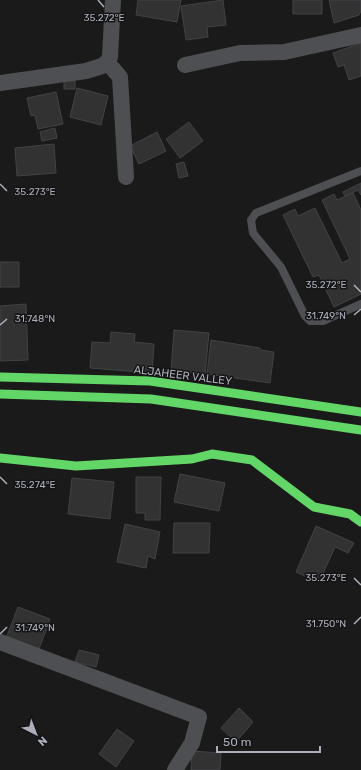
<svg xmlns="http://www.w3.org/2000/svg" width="361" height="770" font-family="Rubik,sans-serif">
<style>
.building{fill:#323232;stroke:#424346}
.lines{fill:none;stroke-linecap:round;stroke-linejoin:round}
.lane{stroke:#4e4f53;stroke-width:8}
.street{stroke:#4e4f53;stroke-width:16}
.fast{stroke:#63d668;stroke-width:9}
.ticks{fill:none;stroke:#acafb9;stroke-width:1.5}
.labels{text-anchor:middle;stroke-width:3;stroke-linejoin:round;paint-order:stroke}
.street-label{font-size:11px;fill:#acafb9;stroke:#141416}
.ticks-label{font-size:10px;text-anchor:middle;fill:#acafb9;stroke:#141416;stroke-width:3;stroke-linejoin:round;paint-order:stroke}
</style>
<rect width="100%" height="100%" fill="#1a1a1a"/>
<!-- building -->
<path class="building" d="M 138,0 L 181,0 L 177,22 L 136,15 Z
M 223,0 L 226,25 L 207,27 L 208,37 L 186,40 L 181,6 Z
M 293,0 L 322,0 L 322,14 L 293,14 Z
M 329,0 L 361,0 L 361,11 L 359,15 L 334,23 Z
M 361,43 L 361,76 L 349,80 L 344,65 L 338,67 L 333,53 Z
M 64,77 L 75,77 L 75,89 L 64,89 Z
M 77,88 L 108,96 L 101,125 L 70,117 Z
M 56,92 L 63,124 L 38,129 L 35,115 L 31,116 L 27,98 Z
M 189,122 L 203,141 L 180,158 L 166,139 Z
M 55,128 L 57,138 L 42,141 L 40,132 Z
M 157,132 L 166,151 L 139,164 L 130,146 Z
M 54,144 L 56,173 L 17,176 L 15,148 Z
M 184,162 L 188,176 L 179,178 L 176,164 Z
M 361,183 L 361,195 L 358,190 L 345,196 L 343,192 Z
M 353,193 L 361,210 L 361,294 L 334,307 L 319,275 L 313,277 L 283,215 L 295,209 L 298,216 L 315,208 L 342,263 L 350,259 L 322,200 L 334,194 L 337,200 Z
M 0,262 L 19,262 L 19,287 L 0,287 Z
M 26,304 L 28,360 L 0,361 L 0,306 Z
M 174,330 L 209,333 L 205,374 L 171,371 Z
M 111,332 L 135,334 L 134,342 L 154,344 L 152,373 L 90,368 L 92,342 L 110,343 Z
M 211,340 L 260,348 L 261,350 L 274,352 L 270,383 L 207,374 Z
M 180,474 L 225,483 L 219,511 L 174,502 Z
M 136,477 L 161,477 L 160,520 L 145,520 L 145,513 L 136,513 Z
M 72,478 L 114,482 L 110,519 L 68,514 Z
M 174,523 L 210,523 L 209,553 L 173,553 Z
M 125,524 L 160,532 L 155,559 L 148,556 L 146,568 L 117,562 Z
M 316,526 L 354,543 L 348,553 L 335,547 L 319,582 L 296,572 Z
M 18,607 L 50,619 L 39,649 L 7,636 Z
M 79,650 L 99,655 L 96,667 L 75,662 Z
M 239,708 L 253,722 L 236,742 L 221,728 Z
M 117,729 L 134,741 L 116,767 L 99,754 Z
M 192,751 L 221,753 L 220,770 L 191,770 Z"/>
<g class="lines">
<!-- lane -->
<path class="lane" d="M 361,171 L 256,213 L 251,220 L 253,233 L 281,267 L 305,316 L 310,321 L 323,321 L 361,304"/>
<!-- street -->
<path class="street" d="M 107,62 L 120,77 L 126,177
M 185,65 L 240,53 L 284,52 L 361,35
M 0,83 L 86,71 L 102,66 L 107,62 L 110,57 L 113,0
M 0,642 L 199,717 L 192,743 L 175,770"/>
<!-- fast -->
<path class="fast" d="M 0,377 L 150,381 L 361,412
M 0,394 L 151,399 L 361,430
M 0,458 L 76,466 L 192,459 L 212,454 L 252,460 L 314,507 L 350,514 L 361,522"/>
</g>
<!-- ticks -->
<path class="ticks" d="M 98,0 L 104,7M 0,184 L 7,191M 354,285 L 361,292M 354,315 L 361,309M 0,325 L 7,319M 0,477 L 7,484M 354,578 L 361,585M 354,624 L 361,617M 0,634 L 7,627"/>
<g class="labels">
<!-- street labels -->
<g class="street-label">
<text transform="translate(183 375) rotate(7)" y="4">ALJAHEER VALLEY</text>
</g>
</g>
<g class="ticks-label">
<text x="104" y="21">35.272°E</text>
<text x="35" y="195">35.273°E</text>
<text x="326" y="288">35.272°E</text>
<text x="326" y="319">31.749°N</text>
<text x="35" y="322">31.748°N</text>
<text x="35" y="488">35.274°E</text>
<text x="326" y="581">35.273°E</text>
<text x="326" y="627">31.750°N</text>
<text x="35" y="631">31.749°N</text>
</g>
<!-- north arrow -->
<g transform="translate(36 734) rotate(138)" stroke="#141416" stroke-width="3" paint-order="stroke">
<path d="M0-3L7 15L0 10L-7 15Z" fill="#acafb9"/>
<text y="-6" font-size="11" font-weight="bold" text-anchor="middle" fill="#acafb9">N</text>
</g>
<!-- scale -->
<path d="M217 746v6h103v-6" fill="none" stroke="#acafb9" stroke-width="2"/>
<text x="223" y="746" font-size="12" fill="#acafb9" stroke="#141416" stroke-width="3" paint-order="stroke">50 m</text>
</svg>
